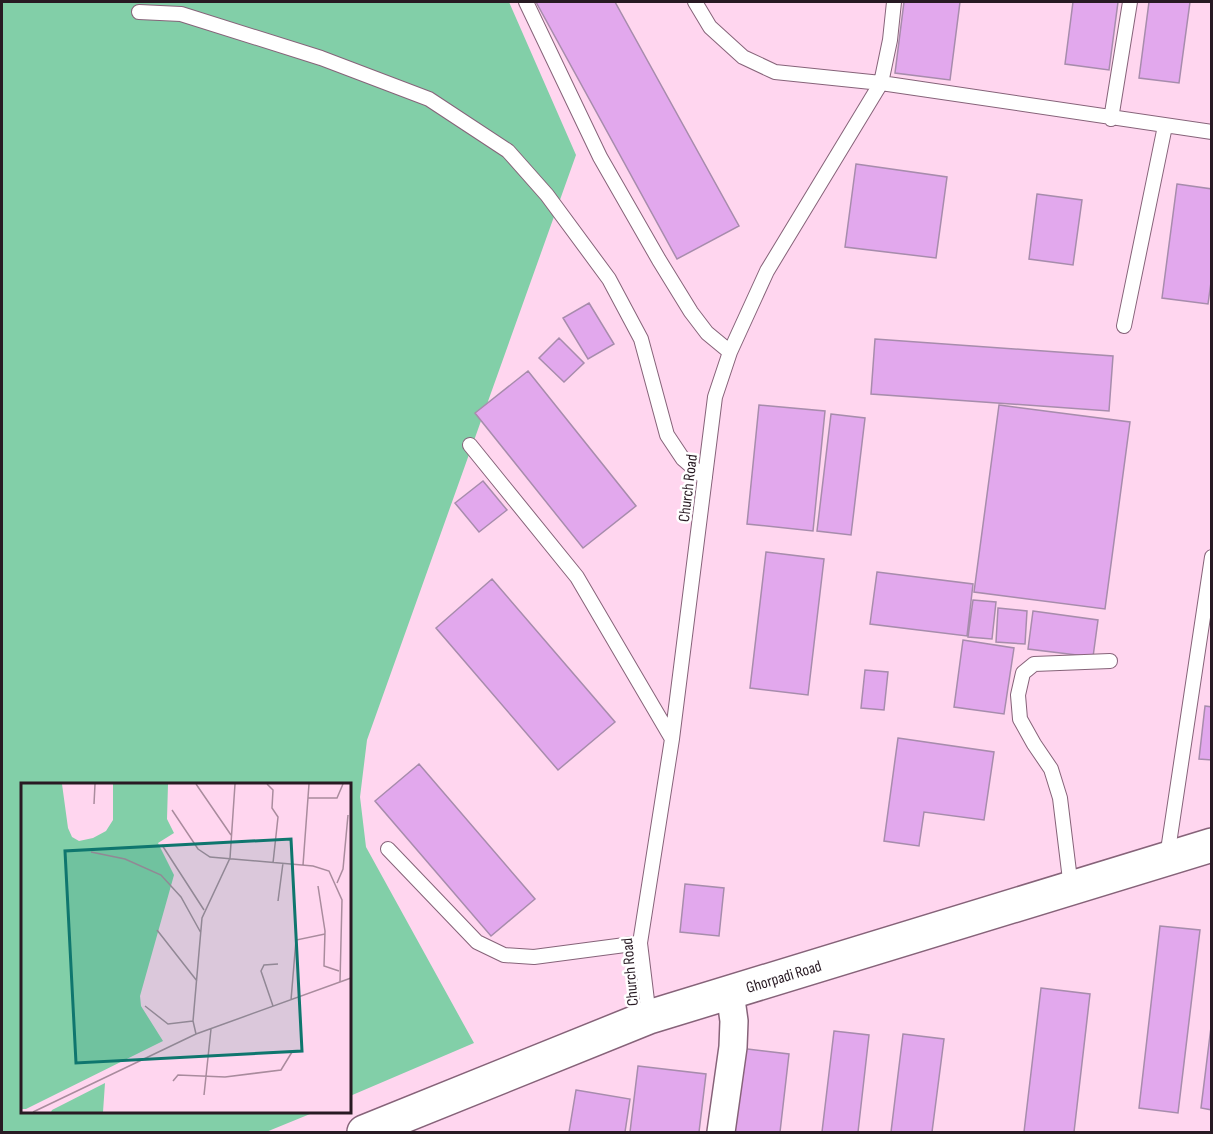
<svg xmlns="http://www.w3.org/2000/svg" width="1213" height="1134" font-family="'Sofia Sans Condensed',sans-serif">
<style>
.green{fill:#82cfa8}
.building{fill:#e2a8ed;stroke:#a78cac;stroke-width:1.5}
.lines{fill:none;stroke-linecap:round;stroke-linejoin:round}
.lane-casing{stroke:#866379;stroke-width:16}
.street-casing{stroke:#866379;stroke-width:30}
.secondary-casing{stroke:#866379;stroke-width:36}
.lane{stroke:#fff;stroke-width:14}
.street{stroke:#fff;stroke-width:27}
.secondary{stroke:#fff;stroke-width:33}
.labels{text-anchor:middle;stroke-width:5;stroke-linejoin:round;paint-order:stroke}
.street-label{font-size:16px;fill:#281a23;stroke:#fff}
.inset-road{fill:none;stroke:#a98b9d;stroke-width:1.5}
.view{fill:#0f766e;fill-opacity:0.15;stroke:#0f766e;stroke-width:3}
.inset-edge{fill:none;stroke:#281a23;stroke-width:3}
</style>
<rect width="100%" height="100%" fill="#ffd6ef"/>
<!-- green -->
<path class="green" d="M 2,2 L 509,2 L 576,155 L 367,740 L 360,797 L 366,847 L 474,1043 L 350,1096 L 350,784 L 22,784 L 22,1112 L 315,1112 L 266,1132 L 2,1132 Z"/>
<!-- building -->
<path class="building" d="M 536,2 L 615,2 L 739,226 L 677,259 Z
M 904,2 L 960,2 L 950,80 L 895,73 Z
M 1073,2 L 1118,2 L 1109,70 L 1065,64 Z
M 1149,2 L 1190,2 L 1179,83 L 1139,78 Z
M 856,164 L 947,177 L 936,258 L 845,247 Z
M 1177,184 L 1212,189 L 1212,275 L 1208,304 L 1162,298 Z
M 1037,194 L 1082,200 L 1073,265 L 1029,259 Z
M 589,303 L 614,344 L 588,359 L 563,318 Z
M 559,338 L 584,363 L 564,382 L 539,358 Z
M 875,339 L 1113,356 L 1109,411 L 871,394 Z
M 528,371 L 636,506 L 583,548 L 475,413 Z
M 759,405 L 825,411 L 813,531 L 747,524 Z
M 999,405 L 1130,422 L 1105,609 L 974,592 Z
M 831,414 L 865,418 L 851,535 L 817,531 Z
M 483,481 L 507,510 L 479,532 L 455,503 Z
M 766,552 L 824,559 L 808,695 L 750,688 Z
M 877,572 L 973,584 L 967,636 L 870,624 Z
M 492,579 L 615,722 L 558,770 L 436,628 Z
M 973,600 L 996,602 L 992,639 L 968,637 Z
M 998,608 L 1027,611 L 1025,644 L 996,642 Z
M 1033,611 L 1098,620 L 1093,657 L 1028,649 Z
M 963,640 L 1014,648 L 1004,714 L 954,707 Z
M 865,670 L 888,672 L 884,710 L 861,708 Z
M 1205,706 L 1212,707 L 1212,760 L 1199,759 Z
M 898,738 L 994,752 L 984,820 L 924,812 L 919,846 L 884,841 Z
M 419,764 L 535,899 L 491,936 L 375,801 Z
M 685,884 L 724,888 L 719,936 L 680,932 Z
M 1160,926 L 1200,930 L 1178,1113 L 1139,1108 Z
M 1041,988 L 1090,994 L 1074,1132 L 1024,1132 Z
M 1212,1019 L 1212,1110 L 1201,1108 Z
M 834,1031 L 869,1035 L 858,1132 L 822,1132 Z
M 903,1034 L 944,1039 L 932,1132 L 891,1132 Z
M 739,1048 L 789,1054 L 780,1132 L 729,1132 Z
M 638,1066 L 706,1074 L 699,1132 L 630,1132 Z
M 576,1090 L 630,1099 L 625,1132 L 569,1132 Z"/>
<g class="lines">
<!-- lane casing -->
<g class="lane-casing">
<path id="lane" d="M 526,2 L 600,157 L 659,260 L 691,312 L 707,333 L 730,352
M 695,2 L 710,27 L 743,57 L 775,72 L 881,83 L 1212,132
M 139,12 L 181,14 L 321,58 L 429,99 L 508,151 L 547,195 L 609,279 L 641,339 L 667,435 L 683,459 L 705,478
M 1111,119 L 1130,2
M 1124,326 L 1165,126
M 470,445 L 577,577 L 672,739
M 388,849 L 477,942 L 504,955 L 534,957 L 640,943
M 1167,857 L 1212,557
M 1071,888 L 1060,798 L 1051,769 L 1034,744 L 1020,719 L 1018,695 L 1023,673 L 1034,664 L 1110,661
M 649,1017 L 640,943 L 672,739 L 715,397 L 730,352 L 767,271 L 881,83 L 890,40 L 894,2"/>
</g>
<!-- street casing -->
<g class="street-casing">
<path id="street" d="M 721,1132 L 733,1047 L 734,1021 L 730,992"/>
</g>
<!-- secondary casing -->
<g class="secondary-casing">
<g id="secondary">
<path id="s1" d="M 364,1132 L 649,1017 L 1212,845"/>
</g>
</g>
<!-- lane -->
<use href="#lane" class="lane"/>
<!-- street -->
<use href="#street" class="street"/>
<!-- secondary -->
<use href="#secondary" class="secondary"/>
</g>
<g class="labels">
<!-- street labels -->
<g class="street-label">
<text transform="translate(687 488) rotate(-83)" y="6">Church Road</text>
<text transform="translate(629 972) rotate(-95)" y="6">Church Road</text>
<text dy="6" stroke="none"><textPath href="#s1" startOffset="448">Ghorpadi Road</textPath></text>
</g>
</g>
<!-- overview -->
<g transform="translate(21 783)">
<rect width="330" height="330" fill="#ffd6ef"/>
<path d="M 0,1 L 41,1 L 47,45 L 51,54 L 58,58 L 72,55 L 85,48 L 92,37 L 92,1 L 147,1 L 146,36 L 153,50 L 137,60 L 153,92 L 119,213 L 120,223 L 142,258 L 5,326 L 0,326 ZM 84,300 L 82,329 L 30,329 L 31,327 Z" fill="#82cfa8"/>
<path class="inset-road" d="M 175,1 L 210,52M 246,1 L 252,7 L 251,25 L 257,34 L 252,80M 287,15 L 316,15 L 322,1M 73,21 L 74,1M 151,27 L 177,66 L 189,74 L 292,83 L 308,88 L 321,117 L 319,199M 141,62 L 183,127M 70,69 L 104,76 L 140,92 L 160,114 L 180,150M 282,82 L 288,1M 316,100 L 322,86 L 327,32M 297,103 L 304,148 L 303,183 L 318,188M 257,118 L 262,80M 136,147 L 176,198M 270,217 L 275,157 L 304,151M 124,223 L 147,241 L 172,238M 252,223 L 240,188 L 243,182 L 257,181M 175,251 L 172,238 L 181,135 L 209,75 L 214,1M 152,298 L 157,292 L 204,294 L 260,287 L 271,269M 183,312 L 190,246M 12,329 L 175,251 L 330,195"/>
<path class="view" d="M 270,56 L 281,268 L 55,280 L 44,68 Z"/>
<rect width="330" height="330" class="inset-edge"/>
</g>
<!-- border -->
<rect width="1213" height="1134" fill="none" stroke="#281a23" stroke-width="6"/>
</svg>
